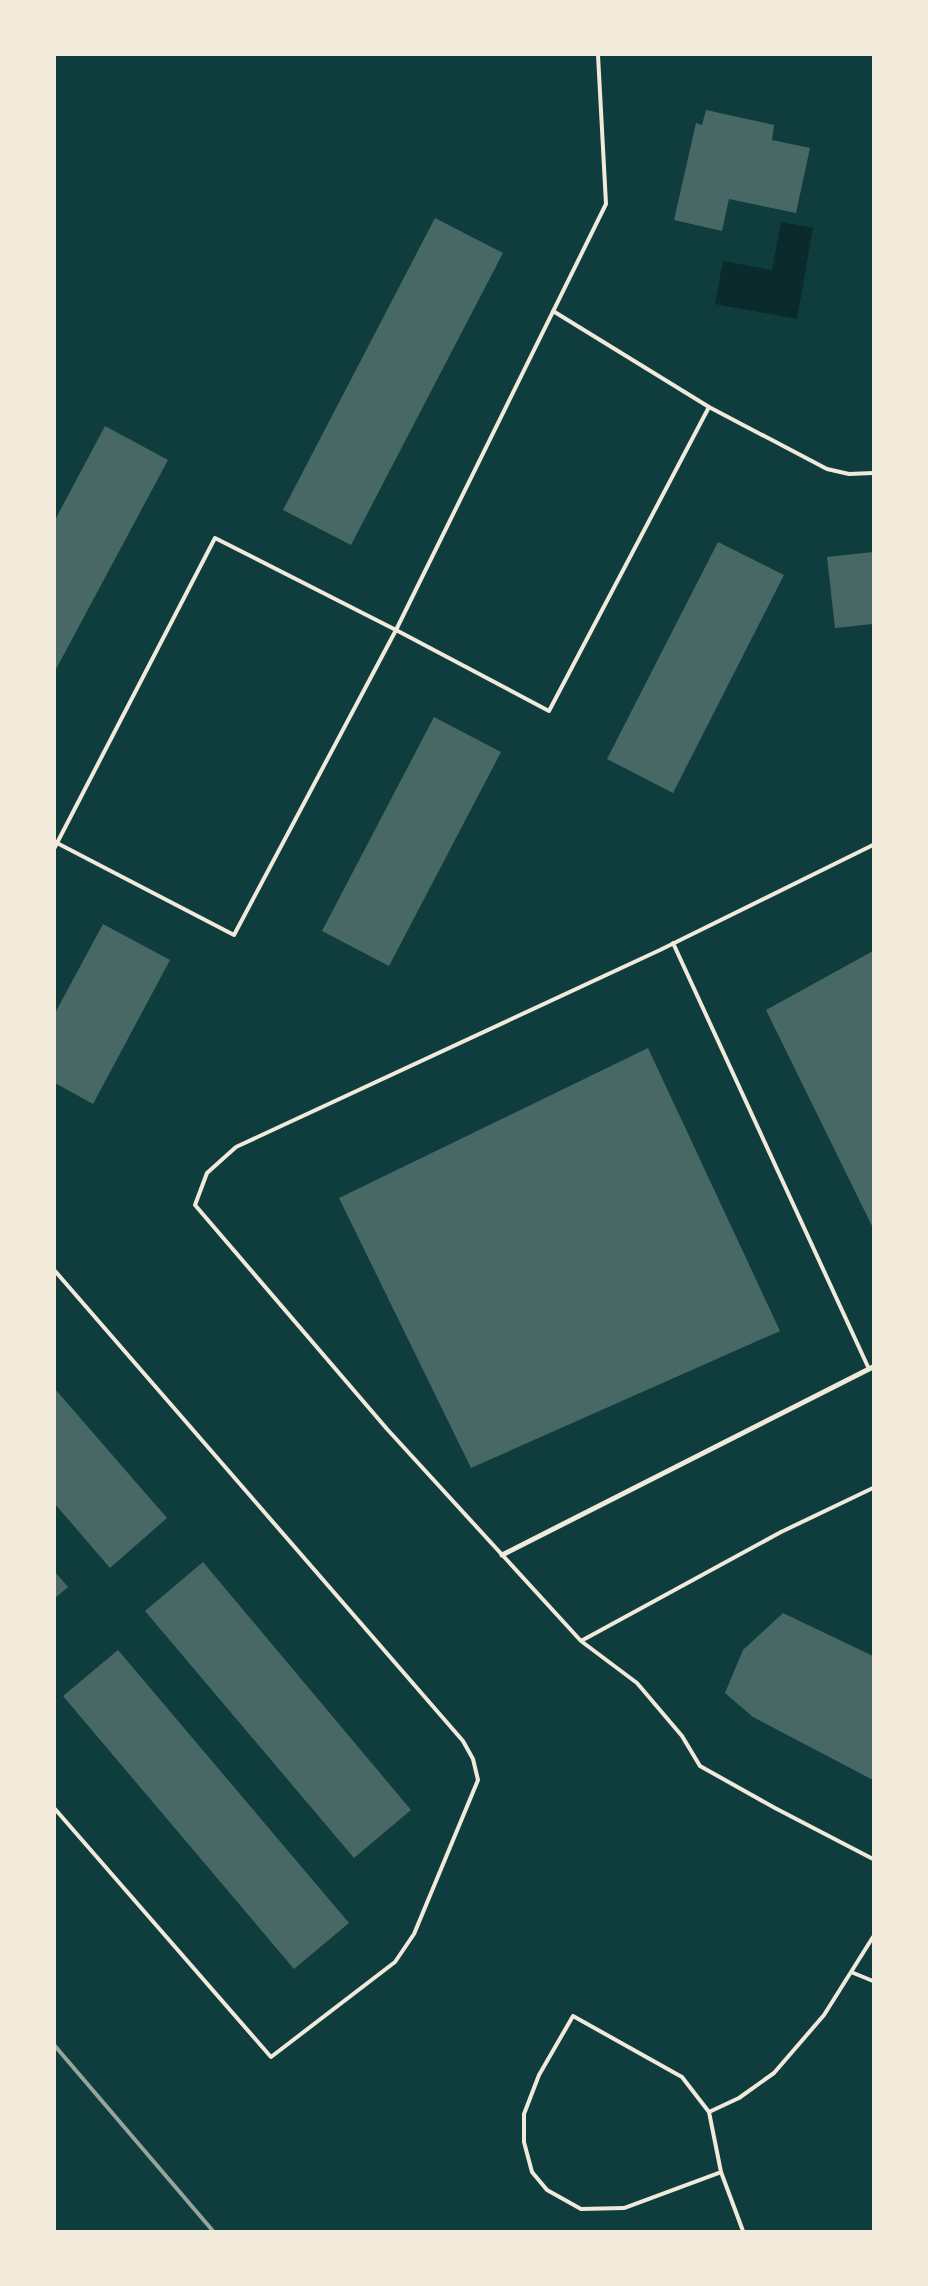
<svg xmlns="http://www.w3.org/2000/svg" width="928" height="2286" font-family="'Open Sans',sans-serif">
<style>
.water{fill:#0a2a2b}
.building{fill:#486865}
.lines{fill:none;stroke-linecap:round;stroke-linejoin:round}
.service{stroke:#f1e9da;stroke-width:4}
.minor{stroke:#f1e9da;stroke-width:5}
.rail{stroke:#97a49c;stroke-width:4}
</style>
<rect width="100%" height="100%" fill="#0f3d3e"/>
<!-- water -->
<path class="water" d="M 781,222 L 813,228 L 797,319 L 715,304 L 723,261 L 772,270 Z"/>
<!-- building -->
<path class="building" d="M 706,110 L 774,125 L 772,140 L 810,148 L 796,213 L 729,199 L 722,231 L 674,220 L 696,123 L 702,125 Z
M 435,218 L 503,253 L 351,545 L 283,510 Z
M 105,426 L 168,460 L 55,671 L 55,520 Z
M 718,542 L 784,575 L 673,793 L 607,759 Z
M 873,552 L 873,624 L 835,628 L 827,557 Z
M 434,717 L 501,752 L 389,966 L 322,931 Z
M 103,924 L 170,960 L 93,1104 L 55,1083 L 55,1013 Z
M 873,951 L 873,1228 L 766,1010 Z
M 648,1048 L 780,1331 L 471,1468 L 339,1198 Z
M 55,1389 L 167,1518 L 110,1568 L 55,1504 Z
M 203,1562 L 411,1810 L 354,1858 L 145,1611 Z
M 55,1572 L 68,1587 L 55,1598 Z
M 783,1613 L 873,1656 L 873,1780 L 753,1717 L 725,1693 L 743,1650 Z
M 118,1650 L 349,1923 L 294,1969 L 63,1696 Z"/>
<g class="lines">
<!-- service -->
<path class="service" d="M 553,311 L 709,407 L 549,711 L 396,630 L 606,204 L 598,55
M 709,407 L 827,469 L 849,474 L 873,473
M 55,842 L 57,843 L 234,935 L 396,630 L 215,538 L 57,843 L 55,847
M 873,845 L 660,950 L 236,1147 L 207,1173 L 195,1205 L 387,1429 L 581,1641 L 637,1683 L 682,1736 L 700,1766 L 775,1808 L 873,1859
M 673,943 L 869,1369
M 55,1271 L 463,1741 L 473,1759 L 478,1780 L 414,1934 L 395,1962 L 271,2057 L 55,1809
M 581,1641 L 781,1532 L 873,1488
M 851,1972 L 873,1981
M 709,2112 L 682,2077 L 573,2016 L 539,2075 L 524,2114 L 524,2142 L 532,2172 L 547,2190 L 581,2209 L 624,2208 L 721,2172
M 743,2231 L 721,2172 L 709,2112 L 739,2098 L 774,2073 L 824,2015 L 873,1937"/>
<!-- minor -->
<path class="minor" d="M 502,1555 L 873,1367"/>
<!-- rail -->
<path class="rail" d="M 55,2046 L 213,2231"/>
</g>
<!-- border -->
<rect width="928" height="2286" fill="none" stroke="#f1e9da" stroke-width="112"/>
</svg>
